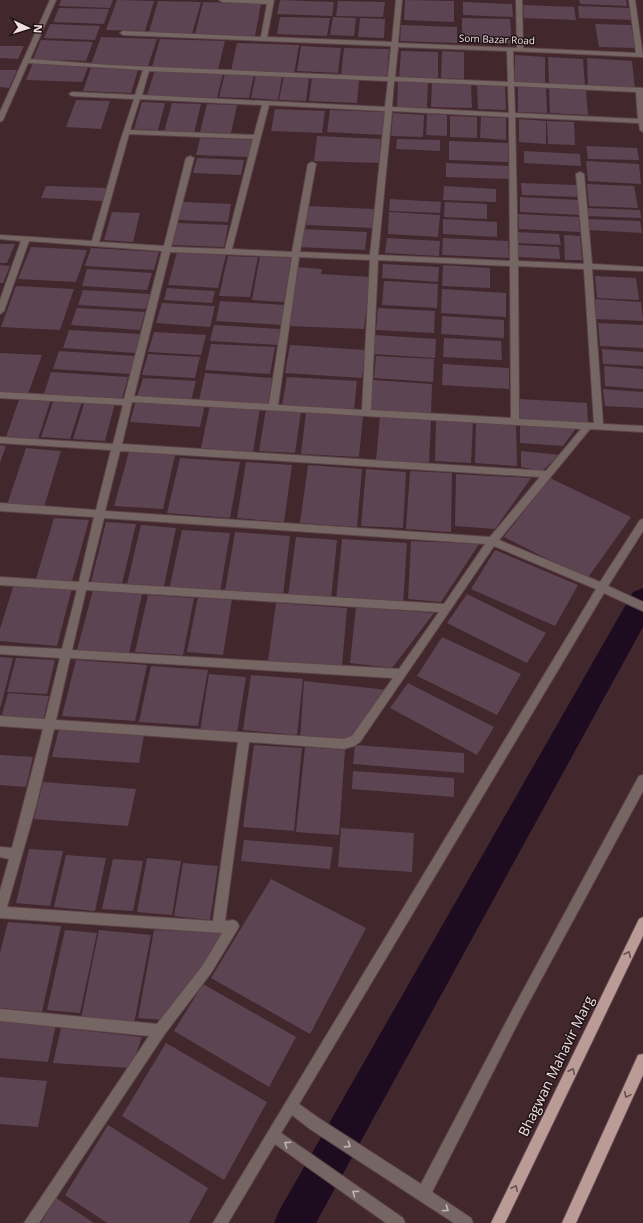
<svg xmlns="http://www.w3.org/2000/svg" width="643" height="1223" font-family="'Open Sans',sans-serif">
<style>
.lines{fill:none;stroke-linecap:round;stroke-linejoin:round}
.canal{fill:#1d0c20;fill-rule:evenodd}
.building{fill:#5d4453}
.minor-casing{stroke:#5e444a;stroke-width:2}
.major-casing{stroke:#5e444a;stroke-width:2}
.minor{fill:#766663;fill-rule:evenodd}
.major{fill:#bb9b96;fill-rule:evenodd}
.oneway{stroke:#665150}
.oneway2{stroke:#c7b5b6}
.labels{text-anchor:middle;stroke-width:3;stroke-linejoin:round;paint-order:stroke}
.far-street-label{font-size:10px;fill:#f2dfe3;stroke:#201416}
.near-street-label{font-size:14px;fill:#f2dfe3;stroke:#201416}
</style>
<rect width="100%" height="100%" fill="#42272d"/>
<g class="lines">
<!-- canal -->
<path class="canal" d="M 643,588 L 643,627 L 316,1223 L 274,1223 L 280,1209 L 633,592 Z"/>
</g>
<!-- building -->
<path class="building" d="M 61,0 L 113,0 L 110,8 L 59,6 Z
M 117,0 L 154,1 L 145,31 L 106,30 Z
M 280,0 L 334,2 L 332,16 L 277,14 Z
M 405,0 L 454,1 L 454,22 L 404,20 Z
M 579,0 L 626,0 L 627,6 L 580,4 Z
M 158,1 L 201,2 L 192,34 L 149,32 Z
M 338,1 L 385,2 L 383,17 L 336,16 Z
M 203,2 L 261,4 L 255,36 L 195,34 Z
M 463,2 L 512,4 L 513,17 L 463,15 Z
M 523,5 L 574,7 L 576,20 L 524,18 Z
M 578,6 L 632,8 L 634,20 L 579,18 Z
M 59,8 L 109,9 L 104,24 L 53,22 Z
M 280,17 L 330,18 L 327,36 L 277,34 Z
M 333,17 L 356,18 L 354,36 L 330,35 Z
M 360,18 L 385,19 L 384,38 L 358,37 Z
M 462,18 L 510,19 L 512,44 L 462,42 Z
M 50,24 L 100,26 L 95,40 L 44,38 Z
M 595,24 L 631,25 L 635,48 L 599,47 Z
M 401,25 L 457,27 L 457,43 L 400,41 Z
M 101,37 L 157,39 L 148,66 L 91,64 Z
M 160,39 L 225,41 L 218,70 L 152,67 Z
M 41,40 L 93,42 L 86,61 L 33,59 Z
M 237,43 L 299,45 L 294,74 L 231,71 Z
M 0,46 L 24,46 L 18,59 L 0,58 Z
M 301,46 L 341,48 L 338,73 L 297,71 Z
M 344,48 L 389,49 L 387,77 L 341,75 Z
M 401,51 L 438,52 L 438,80 L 399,78 Z
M 442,51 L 464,52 L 464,79 L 441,78 Z
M 515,55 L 545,57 L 545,85 L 515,84 Z
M 548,57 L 583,59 L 585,87 L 549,85 Z
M 587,58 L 632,61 L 635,89 L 588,86 Z
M 33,63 L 89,65 L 82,82 L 26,80 Z
M 91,68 L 138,70 L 131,93 L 83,91 Z
M 0,70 L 17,70 L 9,88 L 0,87 Z
M 155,70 L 223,73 L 217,98 L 147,95 Z
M 225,73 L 254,74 L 249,98 L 219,97 Z
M 256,75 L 282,76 L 278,100 L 251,98 Z
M 284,76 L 309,77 L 306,101 L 279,100 Z
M 312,77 L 359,79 L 357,103 L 309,101 Z
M 398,80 L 428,81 L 427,108 L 397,107 Z
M 432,83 L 471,84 L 472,108 L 431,107 Z
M 477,85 L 505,86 L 506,110 L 478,109 Z
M 518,85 L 546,87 L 547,113 L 518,112 Z
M 549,88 L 586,90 L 588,115 L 550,113 Z
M 76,100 L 110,101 L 101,129 L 66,127 Z
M 142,102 L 165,103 L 158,130 L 134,129 Z
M 172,103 L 201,104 L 194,133 L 164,132 Z
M 207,104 L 237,105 L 231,133 L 200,132 Z
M 275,109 L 325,111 L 322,133 L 271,131 Z
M 330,110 L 384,112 L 383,135 L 327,132 Z
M 393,113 L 424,115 L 423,137 L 391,136 Z
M 427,114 L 447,115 L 447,136 L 426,135 Z
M 450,116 L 477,117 L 477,138 L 450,137 Z
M 481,117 L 506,118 L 506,140 L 480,138 Z
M 519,119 L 546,121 L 546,144 L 519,142 Z
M 547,121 L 574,122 L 575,145 L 548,144 Z
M 317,136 L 381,139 L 379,163 L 314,161 Z
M 200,138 L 252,140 L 248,157 L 196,155 Z
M 397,139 L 440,140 L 440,151 L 396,149 Z
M 449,141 L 508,143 L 508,162 L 449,160 Z
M 586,146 L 637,148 L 639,160 L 588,159 Z
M 524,151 L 580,154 L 581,166 L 524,163 Z
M 197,158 L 244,160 L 241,175 L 193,173 Z
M 586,161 L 639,164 L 641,184 L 588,181 Z
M 446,163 L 509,166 L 510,179 L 446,177 Z
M 521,183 L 577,185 L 578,197 L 522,195 Z
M 587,184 L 634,186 L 638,208 L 589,206 Z
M 46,186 L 106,188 L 103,201 L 41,198 Z
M 444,186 L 496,189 L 496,202 L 443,200 Z
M 520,197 L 579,200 L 580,215 L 520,212 Z
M 390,199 L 441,202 L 440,213 L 389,211 Z
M 183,202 L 231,204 L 228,222 L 179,220 Z
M 445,202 L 487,204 L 487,219 L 444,217 Z
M 308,206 L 374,209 L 373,228 L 306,225 Z
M 586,208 L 640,210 L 641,218 L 587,216 Z
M 112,212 L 140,213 L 133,242 L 104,240 Z
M 389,212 L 440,215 L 438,237 L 388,234 Z
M 518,214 L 579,217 L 580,232 L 519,229 Z
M 443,219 L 497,222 L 497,237 L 443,234 Z
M 587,219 L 640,221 L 642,233 L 588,230 Z
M 177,223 L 228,225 L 224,247 L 171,245 Z
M 301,229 L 367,232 L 365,250 L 298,247 Z
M 515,232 L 559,234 L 561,245 L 516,243 Z
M 564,235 L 580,236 L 582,260 L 565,260 Z
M 387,238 L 440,241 L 439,256 L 385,253 Z
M 443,238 L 508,241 L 509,258 L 442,255 Z
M 0,244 L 15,244 L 7,263 L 0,263 Z
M 517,245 L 559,247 L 560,259 L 518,257 Z
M 31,247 L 87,250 L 76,282 L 18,279 Z
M 91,248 L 159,252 L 154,270 L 85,266 Z
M 177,252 L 226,255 L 218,288 L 168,285 Z
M 228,256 L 258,257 L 250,297 L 219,296 Z
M 260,256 L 291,258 L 284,302 L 252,300 Z
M 383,264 L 439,267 L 438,282 L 382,278 Z
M 0,265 L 10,266 L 3,283 L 0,283 Z
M 443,265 L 490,268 L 490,288 L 442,286 Z
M 297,267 L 322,269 L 321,274 L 370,277 L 364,329 L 288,326 Z
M 87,269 L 152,273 L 147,290 L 82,286 Z
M 595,276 L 636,278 L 639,300 L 597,298 Z
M 384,281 L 438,284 L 437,308 L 382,305 Z
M 16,286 L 74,289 L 60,330 L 1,327 Z
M 167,288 L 215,291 L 212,303 L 164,300 Z
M 442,289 L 506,293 L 506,317 L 441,313 Z
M 83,290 L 150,294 L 146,309 L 78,305 Z
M 595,299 L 641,302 L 643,321 L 596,319 Z
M 220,301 L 285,305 L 282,325 L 216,321 Z
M 162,303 L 215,306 L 210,327 L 156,323 Z
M 77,308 L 145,312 L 140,330 L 71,325 Z
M 378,308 L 435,311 L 434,333 L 376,330 Z
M 442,316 L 504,320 L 504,338 L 441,334 Z
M 598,323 L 643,325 L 643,348 L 600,346 Z
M 214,325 L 280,329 L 278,345 L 210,341 Z
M 69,330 L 140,334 L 135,353 L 63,348 Z
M 154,332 L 206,335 L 201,355 L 148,352 Z
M 374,335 L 436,339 L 435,358 L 372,354 Z
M 444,338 L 501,341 L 502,360 L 443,357 Z
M 211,344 L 275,347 L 270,374 L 205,370 Z
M 290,345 L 365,350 L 362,378 L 285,373 Z
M 602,349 L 643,352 L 643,366 L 603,364 Z
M 59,351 L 135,356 L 130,374 L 53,369 Z
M 0,353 L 42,355 L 28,394 L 0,392 Z
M 148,354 L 200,357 L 195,378 L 142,375 Z
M 376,356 L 434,359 L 433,382 L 374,378 Z
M 443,364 L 509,368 L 509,389 L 442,385 Z
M 604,366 L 643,369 L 643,389 L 605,386 Z
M 51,372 L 128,377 L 122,399 L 44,394 Z
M 205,373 L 272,378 L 268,404 L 199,400 Z
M 287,377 L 357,381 L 354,409 L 282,405 Z
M 143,378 L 196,381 L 191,401 L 137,397 Z
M 373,380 L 432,384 L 431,413 L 371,410 Z
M 603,389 L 643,392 L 643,408 L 605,406 Z
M 20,397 L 51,399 L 38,439 L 6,437 Z
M 54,399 L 82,401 L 70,439 L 41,437 Z
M 520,399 L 587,403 L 588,423 L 520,419 Z
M 136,400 L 205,404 L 200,427 L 130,422 Z
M 85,401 L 115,403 L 105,441 L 73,439 Z
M 210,405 L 260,408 L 253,452 L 201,448 Z
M 266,409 L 301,411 L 295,453 L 259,451 Z
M 306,412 L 363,416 L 359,457 L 301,454 Z
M 380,416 L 431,419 L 429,463 L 376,460 Z
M 436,419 L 473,421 L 471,463 L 435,461 Z
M 476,420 L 516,422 L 517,466 L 475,463 Z
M 520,424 L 577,427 L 563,446 L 520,443 Z
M 0,445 L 6,446 L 0,463 Z
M 26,448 L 61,451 L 44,507 L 7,505 Z
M 521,451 L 560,455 L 542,471 L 521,467 Z
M 129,452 L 175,455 L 163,509 L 114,506 Z
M 180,458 L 240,462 L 230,518 L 167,513 Z
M 246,462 L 292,465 L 284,522 L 237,518 Z
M 308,465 L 362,469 L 357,527 L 300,523 Z
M 366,469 L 406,472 L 403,528 L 361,526 Z
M 410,471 L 452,473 L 451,532 L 406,529 Z
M 456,474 L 531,478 L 495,529 L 455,526 Z
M 550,478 L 631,517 L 587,579 L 504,537 Z
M 54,518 L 89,520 L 72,581 L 36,579 Z
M 106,522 L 136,524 L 122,584 L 91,582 Z
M 141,525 L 176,528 L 164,586 L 127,584 Z
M 182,530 L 230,533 L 220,593 L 169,590 Z
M 235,532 L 290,536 L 283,595 L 225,591 Z
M 296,537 L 337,540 L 331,600 L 288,597 Z
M 342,539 L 407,543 L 403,605 L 336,600 Z
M 411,541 L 479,544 L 441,602 L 408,599 Z
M 495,550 L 578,585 L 555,626 L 471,589 Z
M 14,584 L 72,588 L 57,646 L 0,641 L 0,629 Z
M 93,590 L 142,594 L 129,654 L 77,650 Z
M 467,594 L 546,633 L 527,663 L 447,623 Z
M 148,595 L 194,598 L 183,655 L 135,652 Z
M 198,597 L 232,599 L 223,655 L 187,652 Z
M 276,603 L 347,608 L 342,666 L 268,661 Z
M 356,607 L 434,613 L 392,668 L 350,663 Z
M 442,637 L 521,674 L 497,715 L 417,676 Z
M 0,657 L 13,658 L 1,706 L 0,706 Z
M 16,658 L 55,660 L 47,694 L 7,692 Z
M 76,660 L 147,665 L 135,721 L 62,716 Z
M 151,666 L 208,670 L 198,726 L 139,722 Z
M 209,674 L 246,677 L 237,733 L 200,731 Z
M 251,675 L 303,679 L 297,735 L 243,730 Z
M 304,681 L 388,690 L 349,740 L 300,739 Z
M 408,683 L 494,727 L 477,755 L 390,708 Z
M 8,693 L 49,696 L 43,721 L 1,718 Z
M 59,729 L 144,735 L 139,763 L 52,757 Z
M 254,745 L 302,748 L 294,831 L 243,827 Z
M 355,745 L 464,753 L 464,773 L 353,764 Z
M 305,747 L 345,750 L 339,835 L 296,832 Z
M 0,755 L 33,757 L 26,787 L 0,785 Z
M 353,771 L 454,778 L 454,797 L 352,789 Z
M 43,782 L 136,789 L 128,826 L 34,819 Z
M 341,828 L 414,833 L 412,872 L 338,867 Z
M 244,840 L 333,847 L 330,869 L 241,861 Z
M 29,849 L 63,851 L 50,906 L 16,903 Z
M 66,855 L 106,858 L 95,911 L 54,907 Z
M 147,858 L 181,861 L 172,915 L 137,912 Z
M 113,859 L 143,861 L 133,911 L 102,909 Z
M 183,863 L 218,866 L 210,920 L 174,916 Z
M 271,879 L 366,928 L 310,1034 L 211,978 Z
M 8,922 L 61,926 L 42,1012 L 0,1008 L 0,953 Z
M 65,930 L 97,933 L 80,1013 L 47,1010 Z
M 99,930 L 151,935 L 134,1024 L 81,1019 Z
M 154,930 L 223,932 L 206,963 L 164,1020 L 138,1018 Z
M 203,984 L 296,1037 L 269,1087 L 174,1031 Z
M 0,1020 L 56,1024 L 48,1062 L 0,1058 Z
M 61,1028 L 142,1037 L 131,1068 L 53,1063 Z
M 166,1043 L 267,1102 L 224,1180 L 122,1116 Z
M 0,1077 L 47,1081 L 38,1127 L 0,1124 Z
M 108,1125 L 208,1188 L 189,1223 L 107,1223 L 65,1195 Z
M 56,1198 L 94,1223 L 41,1223 Z"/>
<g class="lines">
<!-- minor casing -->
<g class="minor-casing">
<path id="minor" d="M 50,0 L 56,0 L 30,59 L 109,65 L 388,77 L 391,46 L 123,35 L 120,33 L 123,31 L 261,37 L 267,4 L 222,2 L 219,0 L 274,0 L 267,37 L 392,42 L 396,0 L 402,0 L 398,43 L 517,48 L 516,0 L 522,0 L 523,48 L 636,53 L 629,0 L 635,0 L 643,57 L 513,51 L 514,82 L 643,88 L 643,132 L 640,130 L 639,123 L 515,117 L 518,261 L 584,264 L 576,174 L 580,172 L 584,174 L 592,264 L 643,267 L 643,271 L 592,269 L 603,424 L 643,426 L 643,432 L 590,429 L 499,540 L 600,582 L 640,520 L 643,519 L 643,531 L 608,586 L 643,602 L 643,611 L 604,593 L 299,1104 L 320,1119 L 421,1184 L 514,1007 L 639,776 L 643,775 L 643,791 L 522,1015 L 432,1192 L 471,1218 L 473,1223 L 454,1223 L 310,1129 L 292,1115 L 281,1133 L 403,1218 L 405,1223 L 386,1223 L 275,1144 L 228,1223 L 213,1223 L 596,589 L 494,546 L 360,742 L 354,746 L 344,749 L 249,742 L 225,921 L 233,920 L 237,922 L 239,926 L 237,930 L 211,973 L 164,1035 L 39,1223 L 24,1223 L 149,1036 L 0,1021 L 0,1009 L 157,1024 L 203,965 L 222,933 L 0,918 L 0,891 L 9,859 L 0,857 L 0,847 L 12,848 L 43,729 L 0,726 L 0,716 L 45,719 L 60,658 L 0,654 L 0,646 L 62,649 L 77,590 L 0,585 L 0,577 L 79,582 L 94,517 L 0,511 L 0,503 L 96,510 L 111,450 L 0,443 L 0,437 L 113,444 L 123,405 L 0,398 L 0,392 L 124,399 L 162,251 L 29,241 L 4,311 L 0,314 L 0,300 L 21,241 L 0,239 L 0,235 L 92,241 L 120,142 L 134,99 L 72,96 L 69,94 L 72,92 L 135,95 L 143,70 L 28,63 L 3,120 L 0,122 L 0,112 ZM 398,47 L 507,51 L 508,82 L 395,77 ZM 149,71 L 388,81 L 385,107 L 142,95 ZM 394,81 L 508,86 L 509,113 L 392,107 ZM 514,86 L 636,92 L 638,119 L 515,113 ZM 140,99 L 262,105 L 254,135 L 130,130 ZM 269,105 L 385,111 L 370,255 L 300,252 L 316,164 L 312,162 L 308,164 L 292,252 L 232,249 ZM 392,111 L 509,117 L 510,261 L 378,255 ZM 129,134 L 253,139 L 225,249 L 171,247 L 194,158 L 190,156 L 186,158 L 164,246 L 99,242 ZM 170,252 L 292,257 L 269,404 L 134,396 ZM 299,257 L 370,260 L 362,410 L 278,405 ZM 378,260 L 510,266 L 511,418 L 371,410 ZM 518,266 L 584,269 L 594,423 L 519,419 ZM 132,402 L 581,429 L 546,471 L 122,444 ZM 120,451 L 540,477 L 490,537 L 105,511 ZM 104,518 L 485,544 L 444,604 L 88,582 ZM 86,590 L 439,612 L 399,669 L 72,650 ZM 70,658 L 393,678 L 352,736 L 344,739 L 56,720 ZM 54,729 L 238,742 L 213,921 L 7,907 L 36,806 Z"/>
</g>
<!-- major casing -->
<g class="major-casing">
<path id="major" d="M 643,917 L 643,936 L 505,1223 L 491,1223 L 639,919 Z
M 643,1054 L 643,1075 L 576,1223 L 562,1223 L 638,1055 Z"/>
</g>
<!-- minor -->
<use href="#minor" class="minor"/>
<!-- major -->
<use href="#major" class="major"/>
</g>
<!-- one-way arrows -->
<defs><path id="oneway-chevron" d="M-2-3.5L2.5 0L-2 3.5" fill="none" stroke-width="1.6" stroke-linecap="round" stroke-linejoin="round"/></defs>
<g class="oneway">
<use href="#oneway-chevron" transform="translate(628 954) rotate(-64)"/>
<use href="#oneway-chevron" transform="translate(572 1071) rotate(-64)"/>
<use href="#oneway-chevron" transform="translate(627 1095) rotate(114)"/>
<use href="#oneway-chevron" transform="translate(515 1188) rotate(-64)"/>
</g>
<g class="oneway2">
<use href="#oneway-chevron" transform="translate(287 1144) rotate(-146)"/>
<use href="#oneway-chevron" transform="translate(348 1145) rotate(33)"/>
<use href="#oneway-chevron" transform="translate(355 1193) rotate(-144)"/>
<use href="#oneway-chevron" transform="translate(446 1209) rotate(34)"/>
</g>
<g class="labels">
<!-- far-street labels -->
<g class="far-street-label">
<text transform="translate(497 39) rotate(2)" y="4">Som Bazar Road</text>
</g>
<!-- near-street labels -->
<g class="near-street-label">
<text transform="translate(556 1066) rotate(-64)" y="5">Bhagwan Mahavir Marg</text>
</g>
</g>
<!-- north arrow -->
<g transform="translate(28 28) rotate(94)" stroke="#201416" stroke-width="3" paint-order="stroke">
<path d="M0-3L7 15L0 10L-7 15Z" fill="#f2dfe3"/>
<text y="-6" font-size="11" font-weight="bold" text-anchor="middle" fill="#f2dfe3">N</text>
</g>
</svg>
